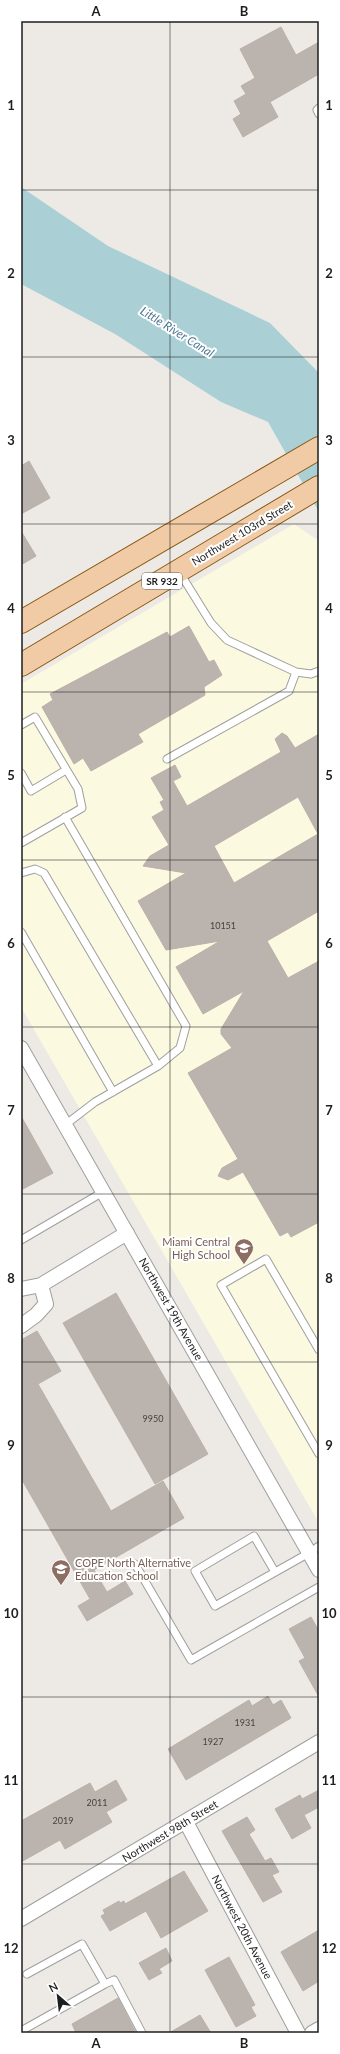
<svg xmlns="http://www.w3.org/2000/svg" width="340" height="2054" font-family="Lato,sans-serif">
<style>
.education{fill:#fbf9e0}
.water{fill:#aad0d6}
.building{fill:#bab3ae;stroke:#bdb0a9;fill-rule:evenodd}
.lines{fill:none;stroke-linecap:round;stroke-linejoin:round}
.service-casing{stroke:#9f9f9f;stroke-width:9}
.minor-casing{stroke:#9f9f9f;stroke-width:16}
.primary-casing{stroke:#875610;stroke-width:24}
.service{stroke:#fff;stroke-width:7}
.minor{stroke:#fff;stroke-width:14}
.primary{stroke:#f1cba6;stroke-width:22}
.grid{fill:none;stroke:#1e1e1e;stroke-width:1;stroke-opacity:0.55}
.labels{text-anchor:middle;stroke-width:4;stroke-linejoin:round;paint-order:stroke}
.number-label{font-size:9px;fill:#454342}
.shield{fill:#fff;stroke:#626262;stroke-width:1}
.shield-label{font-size:10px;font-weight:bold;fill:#1e1e1e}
.street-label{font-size:11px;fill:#1e1e1e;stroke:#fff}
.education-label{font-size:11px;fill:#785e54;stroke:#fff;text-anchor:end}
.water-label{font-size:12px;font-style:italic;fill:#4e7794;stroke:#fff}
.neatline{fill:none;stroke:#1e1e1e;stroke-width:1.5}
.grid-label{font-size:13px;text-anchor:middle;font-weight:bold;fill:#1e1e1e}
</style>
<rect width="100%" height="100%" fill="#edeae5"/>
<!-- education -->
<path class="education" d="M 294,524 L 319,541 L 319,1523 L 21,1007 L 21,684 Z"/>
<!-- water -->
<path class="water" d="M 21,187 L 108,246 L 270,323 L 318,372 L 319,512 L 268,422 L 221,402 L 115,334 L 21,284 Z"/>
<!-- building -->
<path class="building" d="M 281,27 L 296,55 L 319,42 L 319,74 L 270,102 L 278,117 L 243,137 L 233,119 L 241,114 L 234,101 L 246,94 L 241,86 L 255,78 L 240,49 Z
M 29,461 L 50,498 L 21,514 L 21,466 Z
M 21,531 L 36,556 L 21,565 Z
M 189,626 L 209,662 L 214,660 L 222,675 L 204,687 L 205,695 L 138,734 L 143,742 L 91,771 L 83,758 L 74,764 L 42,707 L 53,700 L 50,694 L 167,632 L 170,637 Z
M 282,733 L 287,736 L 295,748 L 319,734 L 319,911 L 267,941 L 288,978 L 319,961 L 319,1222 L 291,1237 L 288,1232 L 280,1236 L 243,1172 L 228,1180 L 218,1176 L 222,1168 L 238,1159 L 188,1073 L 232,1048 L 221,1034 L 221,1029 L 244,991 L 203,1014 L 176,967 L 220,941 L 166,950 L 138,901 L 186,873 L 143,866 L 150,856 L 169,845 L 152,817 L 164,810 L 160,802 L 164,800 L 151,778 L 175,765 L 181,777 L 173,781 L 187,806 L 281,752 L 275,739 ZM 298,797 L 318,834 L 234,883 L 214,846 Z
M 21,1116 L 53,1173 L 21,1190 Z
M 116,1293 L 208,1454 L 155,1484 L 63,1323 Z
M 37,1331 L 61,1371 L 38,1384 L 111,1511 L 163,1481 L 184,1518 L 94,1570 L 107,1592 L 125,1581 L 133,1594 L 87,1621 L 78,1606 L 90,1599 L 21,1478 L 21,1340 Z
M 311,1617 L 319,1631 L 319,1697 L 299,1661 L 305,1658 L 289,1629 Z
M 268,1696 L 273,1705 L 281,1700 L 291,1718 L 186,1780 L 168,1749 L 249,1700 L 252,1706 Z
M 116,1780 L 127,1800 L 106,1812 L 112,1822 L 65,1849 L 60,1840 L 21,1862 L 21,1821 L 90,1783 L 95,1792 Z
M 319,1790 L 319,1807 L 304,1815 L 311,1828 L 292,1839 L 275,1809 L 300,1795 L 302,1799 Z
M 247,1817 L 255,1830 L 249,1834 L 265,1861 L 271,1858 L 279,1872 L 272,1875 L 282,1892 L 263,1902 L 222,1831 Z
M 184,1871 L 208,1911 L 161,1938 L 146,1911 L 110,1931 L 101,1916 L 105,1914 L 103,1910 L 119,1901 L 120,1903 L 124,1901 L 125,1904 Z
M 319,1930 L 319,1981 L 303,1991 L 281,1952 Z
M 166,1948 L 172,1961 L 159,1969 L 162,1973 L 149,1980 L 139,1963 Z
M 229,1957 L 255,2005 L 251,2007 L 256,2016 L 236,2027 L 205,1970 Z
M 118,1998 L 136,2033 L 76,2033 L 72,2024 Z
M 200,2015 L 211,2033 L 169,2033 Z"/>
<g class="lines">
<!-- service casing -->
<g class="service-casing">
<path id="service" d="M 319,108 L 317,110 L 319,114
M 296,672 L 311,674 L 319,671
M 21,725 L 35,717 L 78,789 L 82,808 L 21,843
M 167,759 L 289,691 L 296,672 L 227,640 L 211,623 L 180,573
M 21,773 L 31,791 L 66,770
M 21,873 L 35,869 L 44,873 L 158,1066
M 21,932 L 113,1092
M 65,1125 L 95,1102 L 158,1066 L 180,1048 L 186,1026 L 65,817
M 21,1240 L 103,1192
M 319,1350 L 266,1259 L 221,1285 L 319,1454
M 135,1564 L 191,1660 L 319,1587
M 275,1572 L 254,1536 L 195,1571 L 215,1606 L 309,1553 L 319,1546
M 105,1984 L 114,1980 L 142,2033
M 21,2031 L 105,1984 L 82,1944 L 27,1974"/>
</g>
<!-- minor casing -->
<g class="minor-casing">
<path id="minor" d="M 21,1048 L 319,1570
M 21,1289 L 41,1285 L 127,1233
M 21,1326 L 36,1315 L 46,1304 L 41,1285
M 186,1822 L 298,2033
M 21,1919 L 319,1742
M 312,2033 L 319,2029"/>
</g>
<!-- primary casing -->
<g class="primary-casing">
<path id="primary" d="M 21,622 L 319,448
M 21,665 L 319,487"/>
</g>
<!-- service -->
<use href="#service" class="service"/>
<!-- minor -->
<use href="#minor" class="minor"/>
<!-- primary -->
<use href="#primary" class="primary"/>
</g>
<!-- grid -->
<path class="grid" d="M 170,21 L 170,2033M 21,190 L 319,190M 21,357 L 319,357M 21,524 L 319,524M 21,692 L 319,692M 21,860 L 319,860M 21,1027 L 319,1027M 21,1194 L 319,1194M 21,1362 L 319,1362M 21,1530 L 319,1530M 21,1697 L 319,1697M 21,1864 L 319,1864"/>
<!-- icons -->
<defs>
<g id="school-pin" transform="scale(1)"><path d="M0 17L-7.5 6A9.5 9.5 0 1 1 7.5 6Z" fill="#8d6e63" stroke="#fff"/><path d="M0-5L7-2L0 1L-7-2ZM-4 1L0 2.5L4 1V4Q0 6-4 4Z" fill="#fff"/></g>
</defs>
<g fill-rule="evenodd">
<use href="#school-pin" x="244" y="1248"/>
<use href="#school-pin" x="61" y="1569"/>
</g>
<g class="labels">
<!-- number labels -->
<g class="number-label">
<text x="223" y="929">10151</text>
<text x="153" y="1422">9950</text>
<text x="245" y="1726">1931</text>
<text x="213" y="1745">1927</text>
<text x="97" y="1806">2011</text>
<text x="63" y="1824">2019</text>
</g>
<!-- shield labels -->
<rect class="shield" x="142" y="573" width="40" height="16" rx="3"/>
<g class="shield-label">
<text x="162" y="585">SR 932</text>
</g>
<!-- street labels -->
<g class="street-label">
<text transform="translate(242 533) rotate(-31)" y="4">Northwest 103rd Street</text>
<text transform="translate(171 1309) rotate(60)" y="4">Northwest 19th Avenue</text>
<text transform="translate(170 1831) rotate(-31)" y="4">Northwest 98th Street</text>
<text transform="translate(242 1927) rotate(62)" y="4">Northwest 20th Avenue</text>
</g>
<!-- education labels -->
<g class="education-label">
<text x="230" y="1246">Miami Central<tspan x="230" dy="13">High School</tspan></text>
<text x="75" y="1567" text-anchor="start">COPE North Alternative<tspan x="75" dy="13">Education School</tspan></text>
</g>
<!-- water labels -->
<g class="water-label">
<text transform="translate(177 332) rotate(32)" y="4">Little River Canal</text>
</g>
</g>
<!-- border -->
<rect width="340" height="2054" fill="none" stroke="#ffffff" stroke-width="44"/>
<!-- north arrow -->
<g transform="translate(58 1996) rotate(332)" stroke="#ffffff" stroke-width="3" paint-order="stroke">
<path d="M0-3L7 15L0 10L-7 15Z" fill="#1e1e1e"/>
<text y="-6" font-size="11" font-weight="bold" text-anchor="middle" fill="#1e1e1e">N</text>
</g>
<rect x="22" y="22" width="296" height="2010" class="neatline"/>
<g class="grid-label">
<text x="96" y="16">A</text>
<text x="244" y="16">B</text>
<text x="11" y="110">1</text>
<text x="329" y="110">1</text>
<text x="11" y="278">2</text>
<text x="329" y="278">2</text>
<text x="11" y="445">3</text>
<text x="329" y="445">3</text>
<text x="11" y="613">4</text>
<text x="329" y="613">4</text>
<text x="11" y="780">5</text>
<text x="329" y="780">5</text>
<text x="11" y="948">6</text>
<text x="329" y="948">6</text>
<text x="11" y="1115">7</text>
<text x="329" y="1115">7</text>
<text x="11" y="1283">8</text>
<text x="329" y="1283">8</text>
<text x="11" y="1450">9</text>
<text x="329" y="1450">9</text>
<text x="11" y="1618">10</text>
<text x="329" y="1618">10</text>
<text x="11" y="1785">11</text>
<text x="329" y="1785">11</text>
<text x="11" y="1953">12</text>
<text x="329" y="1953">12</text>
<text x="96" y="2048">A</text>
<text x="244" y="2048">B</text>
</g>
</svg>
